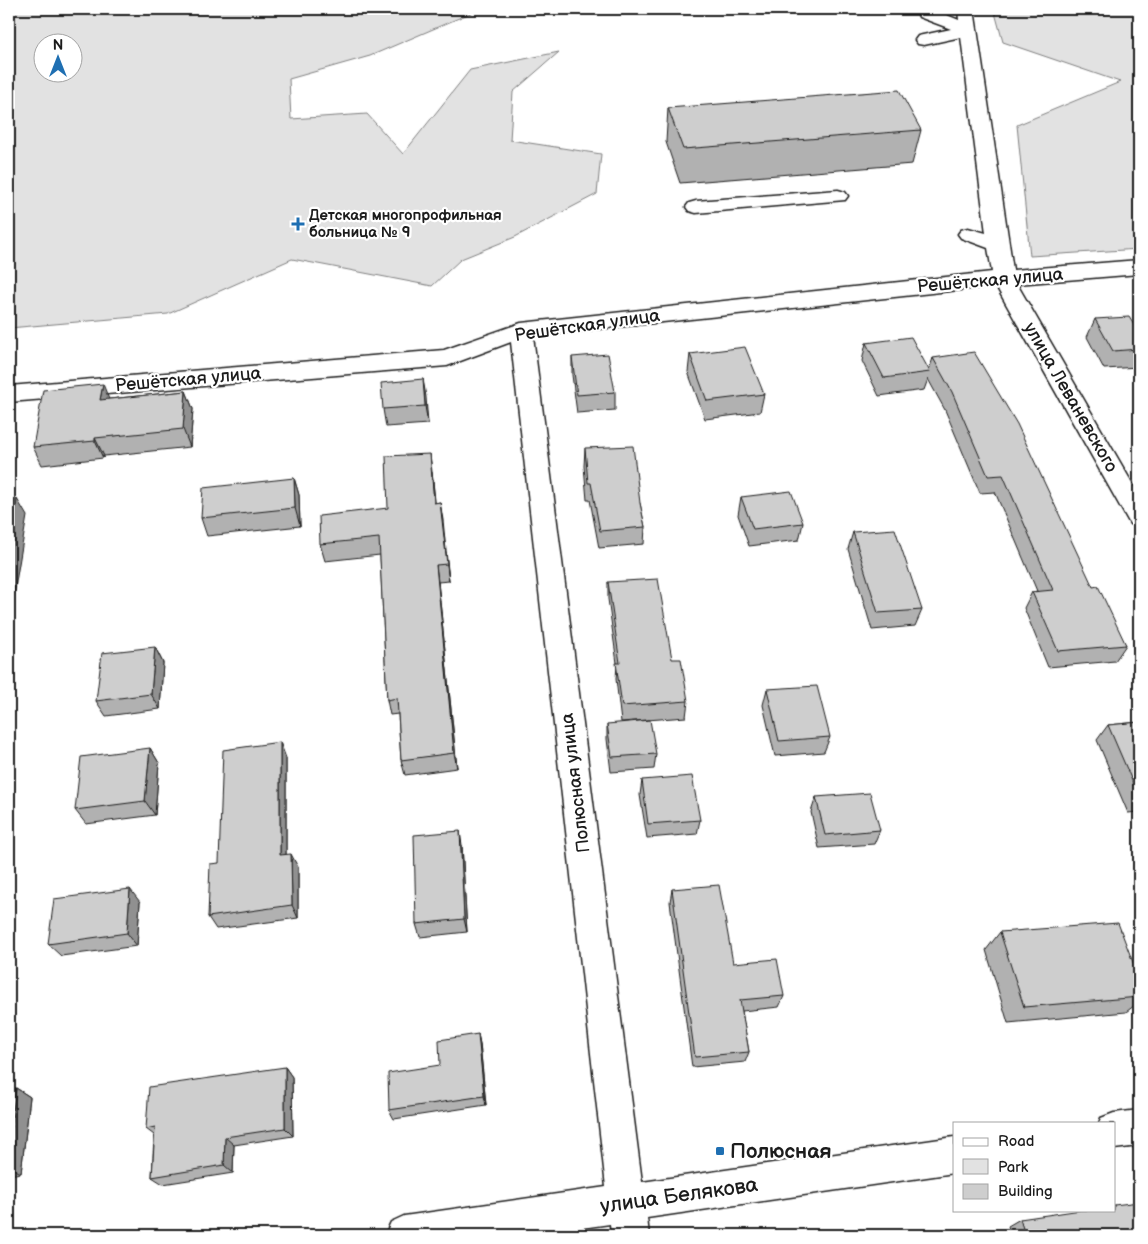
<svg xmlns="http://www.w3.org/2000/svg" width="1148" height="1244" font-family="'Balsamiq Sans',sans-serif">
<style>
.green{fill:#e2e2e2;stroke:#7f7f7f;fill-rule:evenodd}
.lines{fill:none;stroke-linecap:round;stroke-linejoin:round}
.minor-casing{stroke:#1c1c1c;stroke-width:3}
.minor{fill:#fff;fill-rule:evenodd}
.wall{fill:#b1b1b1;stroke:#1c1c1c}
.shaded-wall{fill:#909090;stroke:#1c1c1c}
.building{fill:#cecece;stroke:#1c1c1c}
.poi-dot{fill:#1f6fb2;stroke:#fff;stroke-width:2}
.labels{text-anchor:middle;stroke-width:4.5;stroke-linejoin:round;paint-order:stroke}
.far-poi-label{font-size:15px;font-weight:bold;fill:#1c1c1c;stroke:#fff;text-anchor:start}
.street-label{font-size:18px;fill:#1c1c1c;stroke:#fff}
.near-poi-label{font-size:21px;font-weight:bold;fill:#1c1c1c;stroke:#fff;text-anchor:start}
.near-street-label{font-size:21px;fill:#1c1c1c;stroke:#fff}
</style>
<rect width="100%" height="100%" fill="#fff"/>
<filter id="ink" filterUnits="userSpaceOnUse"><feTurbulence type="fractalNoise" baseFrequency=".02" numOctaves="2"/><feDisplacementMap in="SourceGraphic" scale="10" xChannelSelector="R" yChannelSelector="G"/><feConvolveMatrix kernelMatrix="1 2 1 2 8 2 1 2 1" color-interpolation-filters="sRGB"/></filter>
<g filter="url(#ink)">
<!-- green -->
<path class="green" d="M 9,9 L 480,9 L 370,56 L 289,79 L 291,119 L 367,114 L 403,154 L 470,70 L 559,52 L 513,92 L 510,140 L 601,154 L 597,194 L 515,237 L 461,259 L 432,286 L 292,259 L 168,314 L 9,328 ZM 42,42 L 72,42 L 72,72 L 42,72 Z
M 994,9 L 1139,9 L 1139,249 L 1030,256 L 1017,125 L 1120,82 L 1003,42 Z"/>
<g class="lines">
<!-- minor casing -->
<g class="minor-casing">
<path id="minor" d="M 916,9 L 932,9 L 959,20 L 958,9 L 974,9 L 1013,270 L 1139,260 L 1139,274 L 1017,284 L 1139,495 L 1139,527 L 1130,524 L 996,286 L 533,336 L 642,1182 L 954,1137 L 954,1173 L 647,1218 L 649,1235 L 611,1235 L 610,1224 L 532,1235 L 385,1235 L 391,1222 L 404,1216 L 606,1187 L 511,342 L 447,366 L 9,402 L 9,386 L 444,350 L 521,323 L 992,272 L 988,248 L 961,238 L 958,234 L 961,230 L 968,228 L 986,233 L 961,37 L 924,45 L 918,44 L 915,40 L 918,36 L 951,29 L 919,17 Z
M 838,190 L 845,192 L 848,196 L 845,200 L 696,213 L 689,211 L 686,207 L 689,203 L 696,201 Z
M 1139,1110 L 1139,1146 L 1114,1149 L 1114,1123 L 1099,1123 L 1101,1118 L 1114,1113 Z"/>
</g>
<!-- minor -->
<use href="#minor" class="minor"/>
</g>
<!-- wall -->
<path class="wall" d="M 668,108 L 921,130 L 912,164 L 680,183 L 666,142 Z
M 1095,319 L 1139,333 L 1139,367 L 1104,369 L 1087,337 Z
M 866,343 L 929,370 L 933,358 L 1093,587 L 1126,645 L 1115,661 L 1048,667 L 1024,608 L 1032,592 L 1037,591 L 995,492 L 980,493 L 945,410 L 928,379 L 924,390 L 879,396 L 862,361 Z
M 690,354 L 764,394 L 760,412 L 705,419 L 688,372 Z
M 572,357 L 615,392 L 615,410 L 577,413 L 572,375 Z
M 423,379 L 428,424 L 386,427 L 383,409 Z
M 186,391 L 193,409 L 190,447 L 104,456 L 103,458 L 42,465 L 33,447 L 109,399 Z
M 585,448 L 640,503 L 645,527 L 644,544 L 599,548 L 590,500 L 587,500 L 584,466 Z
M 432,472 L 435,503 L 440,502 L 449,581 L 438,582 L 457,768 L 405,775 L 401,760 L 398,714 L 390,715 L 387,700 L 380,555 L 325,561 L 320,544 L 388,508 Z
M 294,478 L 299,495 L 300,526 L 207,536 L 201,518 Z
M 741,497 L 803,523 L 799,540 L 749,546 L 738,515 Z
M 853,532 L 922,610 L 915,626 L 872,630 L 848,549 Z
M 608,582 L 672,659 L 688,701 L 686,717 L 621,722 L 616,679 L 617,663 L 608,599 Z
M 155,647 L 163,663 L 160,709 L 106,716 L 96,701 Z
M 767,689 L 830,737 L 824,752 L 775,756 L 763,705 Z
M 1139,722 L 1139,812 L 1128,813 L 1097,740 L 1108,725 Z
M 607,724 L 656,754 L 654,769 L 611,772 L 607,739 Z
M 150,748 L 159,763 L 155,815 L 86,824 L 75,810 Z
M 286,758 L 286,854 L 298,867 L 298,918 L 216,929 L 208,917 L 219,863 Z
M 642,780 L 700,820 L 697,834 L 647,838 L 640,795 Z
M 816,797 L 880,830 L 874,844 L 819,848 L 811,812 Z
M 462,845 L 467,932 L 420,937 L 416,924 Z
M 672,889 L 733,963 L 784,996 L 779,1007 L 742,1011 L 749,1052 L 745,1062 L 692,1067 L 670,902 Z
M 140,902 L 137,946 L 61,956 L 48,944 Z
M 1000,932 L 1139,978 L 1139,1002 L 1126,1012 L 1008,1023 L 986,950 Z
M 478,1034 L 480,1044 L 486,1105 L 394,1119 L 389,1110 Z
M 285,1067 L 292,1077 L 293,1136 L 234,1145 L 233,1173 L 163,1184 L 152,1177 L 154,1135 L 146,1129 Z
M 16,1088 L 30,1097 L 21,1173 L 9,1175 L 9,1089 Z
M 1020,1219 L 1139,1235 L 1011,1235 L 1008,1226 Z"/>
<!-- shaded-wall -->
<path class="shaded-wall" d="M 423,379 L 426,397 L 428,424 L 425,406 Z
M 103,384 L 110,402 L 100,400 Z
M 186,391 L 193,409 L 190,447 L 183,429 Z
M 95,438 L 104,456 L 103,458 L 95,441 Z
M 430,454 L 432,472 L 437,520 L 434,503 Z
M 294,478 L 299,495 L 300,526 L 295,508 Z
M 17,499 L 27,516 L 9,624 L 9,546 Z
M 440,502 L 443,520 L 449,581 L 447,564 Z
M 436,565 L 438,582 L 457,768 L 454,753 Z
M 155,647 L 163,663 L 160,709 L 151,694 Z
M 280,742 L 286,758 L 286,869 L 280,855 Z
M 150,748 L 159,763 L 155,815 L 145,801 Z
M 460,831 L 462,845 L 467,932 L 464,919 Z
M 291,854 L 298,867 L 298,918 L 292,905 Z
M 130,889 L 140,902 L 137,946 L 127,933 Z
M 478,1034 L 480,1044 L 486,1105 L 484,1096 Z
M 285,1067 L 292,1077 L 293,1136 L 285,1128 Z
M 16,1088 L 30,1097 L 21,1173 L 9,1167 L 9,1143 Z
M 225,1137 L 234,1145 L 233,1173 L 224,1165 Z"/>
<!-- building -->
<path class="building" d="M 899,90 L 921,130 L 683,149 L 668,108 Z
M 1129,317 L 1139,333 L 1139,349 L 1113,351 L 1095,319 Z
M 911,337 L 930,372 L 884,378 L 866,343 Z
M 745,347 L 764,394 L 707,401 L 690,354 Z
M 974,352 L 1017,424 L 1093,587 L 1098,586 L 1126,645 L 1058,651 L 1032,592 L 1053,590 L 1003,475 L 988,476 L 952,392 L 933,358 Z
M 608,354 L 615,392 L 577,395 L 572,357 Z
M 423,379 L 425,406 L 383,409 L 381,383 Z
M 103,384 L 100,400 L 186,391 L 183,429 L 95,438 L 95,441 L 33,447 L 43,390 Z
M 633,446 L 640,503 L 645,527 L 600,531 L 591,483 L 588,483 L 585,448 Z
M 430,454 L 434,503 L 440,502 L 447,564 L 436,565 L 454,753 L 401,760 L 397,698 L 387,700 L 379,538 L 320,544 L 319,516 L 388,508 L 386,456 Z
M 294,478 L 295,508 L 201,518 L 203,488 Z
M 791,491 L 803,523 L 753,529 L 741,497 Z
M 17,499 L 9,546 L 9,500 Z
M 895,529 L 922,610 L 878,613 L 853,532 Z
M 658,579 L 672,659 L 681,659 L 688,701 L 622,706 L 616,663 L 620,663 L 608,582 Z
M 155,647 L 151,694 L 96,701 L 102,653 Z
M 817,686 L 830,737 L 779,741 L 767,689 Z
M 650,720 L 656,754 L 612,757 L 607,724 Z
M 1139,722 L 1139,797 L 1108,725 Z
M 280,742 L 280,855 L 291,854 L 292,905 L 208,917 L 210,864 L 219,863 L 223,750 Z
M 150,748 L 145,801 L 75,810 L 81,757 Z
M 692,776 L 700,820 L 648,824 L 642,780 Z
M 870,793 L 880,830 L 825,835 L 816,797 Z
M 460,831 L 464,919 L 416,924 L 414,835 Z
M 719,885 L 733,963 L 777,959 L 784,996 L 740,1000 L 749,1052 L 695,1057 L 672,889 Z
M 130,889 L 127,933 L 48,944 L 54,899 Z
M 1118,923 L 1139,978 L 1139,997 L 1024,1007 L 1000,932 Z
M 478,1034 L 484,1096 L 389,1110 L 388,1073 L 440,1065 L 439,1040 Z
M 285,1067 L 285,1128 L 225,1137 L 224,1165 L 152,1177 L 155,1127 L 146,1129 L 149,1087 Z
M 16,1088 L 9,1143 L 9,1089 Z
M 1139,1202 L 1139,1235 L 1025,1235 L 1020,1219 L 1081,1210 L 1114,1210 L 1114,1205 Z"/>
</g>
<!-- markers -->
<g class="poi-dot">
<path d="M295.5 216.5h5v5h5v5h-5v5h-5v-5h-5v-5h5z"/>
<rect x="715" y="1146" width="10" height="10" rx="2.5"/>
</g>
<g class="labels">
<!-- far-poi labels -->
<g class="far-poi-label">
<text x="309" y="220">Детская многопрофильная<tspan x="309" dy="17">больница № 9</tspan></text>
</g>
<!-- street labels -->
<g class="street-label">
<text transform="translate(990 280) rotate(-5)" y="6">Решётская улица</text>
<text transform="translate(587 325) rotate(-8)" y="6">Решётская улица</text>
<text transform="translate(188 379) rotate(-5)" y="6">Решётская улица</text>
<text transform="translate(1071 397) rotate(60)" y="6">улица Леваневского</text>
<text transform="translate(575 783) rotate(-97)" y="6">Полюсная улица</text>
</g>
<!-- near-poi labels -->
<g class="near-poi-label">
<text x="730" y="1158">Полюсная</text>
</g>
<!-- near-street labels -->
<g class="near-street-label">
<text transform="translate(679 1195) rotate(-8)" y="7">улица Белякова</text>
</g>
</g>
<!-- margin -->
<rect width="1148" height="1244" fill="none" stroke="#fff" stroke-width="30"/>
<rect x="15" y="15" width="1118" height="1214" fill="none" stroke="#1c1c1c" stroke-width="2" filter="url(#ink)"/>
<!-- legend -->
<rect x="953" y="1122" width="162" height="90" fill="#ffffff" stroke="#a4a4a4"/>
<rect x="963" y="1138" width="25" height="8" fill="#ffffff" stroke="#a4a4a4"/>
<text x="998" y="1146" font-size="15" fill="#1c1c1c">Road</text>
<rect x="963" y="1159" width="25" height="15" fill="#e2e2e2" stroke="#a4a4a4"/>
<text x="998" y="1172" font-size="15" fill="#1c1c1c">Park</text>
<rect x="963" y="1184" width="25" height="15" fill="#cecece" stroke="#a4a4a4"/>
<text x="998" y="1196" font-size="15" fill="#1c1c1c">Building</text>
<!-- north arrow -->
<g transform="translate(58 58)"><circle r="24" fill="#ffffff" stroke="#a4a4a4"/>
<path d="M0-4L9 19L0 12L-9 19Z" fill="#1f6fb2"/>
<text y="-8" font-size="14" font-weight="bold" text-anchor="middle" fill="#1c1c1c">N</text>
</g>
</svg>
